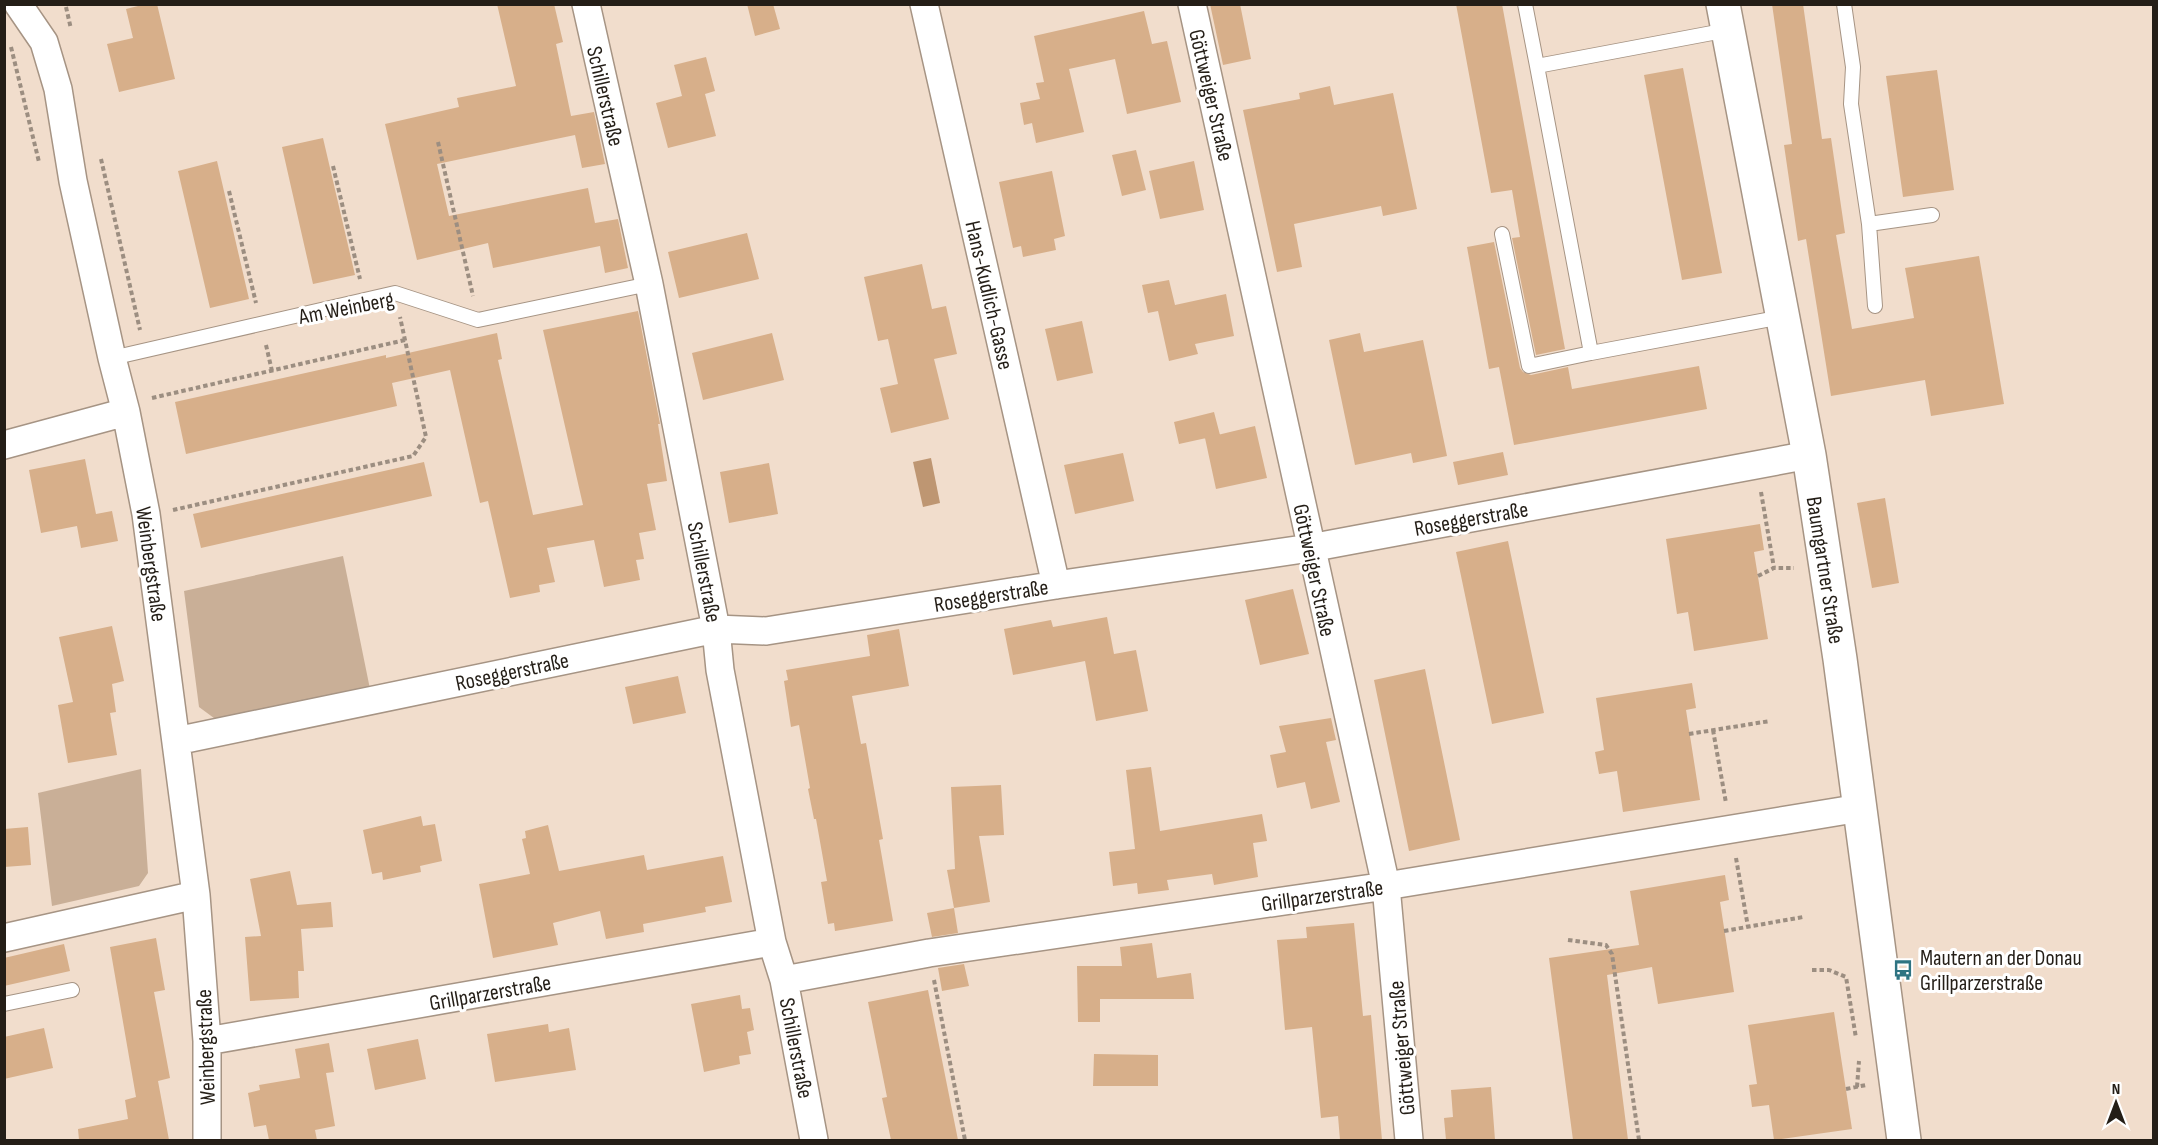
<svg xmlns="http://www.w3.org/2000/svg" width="2158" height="1145" font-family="'Sofia Sans Condensed',sans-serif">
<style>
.green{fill:#c9af97}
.water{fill:#be9672}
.building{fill:#d7af8a}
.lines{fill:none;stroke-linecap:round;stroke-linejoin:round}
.lane-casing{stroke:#a69484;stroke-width:16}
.street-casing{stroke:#a69484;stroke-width:30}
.secondary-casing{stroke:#a69484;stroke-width:36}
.path{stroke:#9c8e81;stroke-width:4;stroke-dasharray:4.5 3;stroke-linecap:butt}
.lane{stroke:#fff;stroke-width:14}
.street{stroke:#fff;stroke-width:27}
.secondary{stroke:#fff;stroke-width:33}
.labels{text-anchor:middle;stroke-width:6;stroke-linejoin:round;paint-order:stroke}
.street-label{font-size:22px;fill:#241e17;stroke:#fff}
.poi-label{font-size:22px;fill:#241e17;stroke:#fff;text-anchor:start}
</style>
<rect width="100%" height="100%" fill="#f1ddcc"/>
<!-- green -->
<path class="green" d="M 343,556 L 370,689 L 218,721 L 199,707 L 184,591 Z
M 141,769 L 148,873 L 139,886 L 52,906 L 38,793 Z"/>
<!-- water -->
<path class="water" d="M 931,458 L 940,503 L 923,507 L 913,462 Z"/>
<!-- building -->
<path class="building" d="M 146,4 L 157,4 L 175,79 L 119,92 L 107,44 L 133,38 L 126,9 Z
M 497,4 L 554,4 L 563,42 L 556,44 L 575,135 L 437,164 L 449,216 L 588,188 L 595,223 L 618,219 L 628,268 L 605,273 L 600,246 L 493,268 L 488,243 L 417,260 L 385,124 L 459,107 L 457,98 L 516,86 Z
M 747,4 L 773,4 L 780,29 L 755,36 Z
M 1210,4 L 1240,4 L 1251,59 L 1223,65 Z
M 1456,4 L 1502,4 L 1565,349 L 1536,355 L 1512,238 L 1520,237 L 1512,190 L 1491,193 Z
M 1772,4 L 1803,4 L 1822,139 L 1831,138 L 1845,233 L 1836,235 L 1852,329 L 1914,318 L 1905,268 L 1979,256 L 2004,404 L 1931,416 L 1925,380 L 1831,396 L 1806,239 L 1798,241 L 1784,145 L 1792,144 Z
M 1144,11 L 1152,44 L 1167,41 L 1181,102 L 1127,114 L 1115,59 L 1069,69 L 1084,132 L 1036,143 L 1032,123 L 1024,125 L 1020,103 L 1040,99 L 1036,83 L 1044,82 L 1034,36 Z
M 706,57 L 715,91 L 705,94 L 716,136 L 668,148 L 656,103 L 682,96 L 674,65 Z
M 1683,68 L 1722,273 L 1682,280 L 1644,75 Z
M 1937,70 L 1954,190 L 1903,197 L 1886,76 Z
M 1330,86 L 1334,105 L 1393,93 L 1417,209 L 1383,216 L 1381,206 L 1294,224 L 1302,267 L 1277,272 L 1243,110 L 1300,99 L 1299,93 Z
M 594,112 L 605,164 L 582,168 L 571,116 Z
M 323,138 L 355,275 L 313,284 L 282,147 Z
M 1136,150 L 1146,190 L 1122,196 L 1112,155 Z
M 217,161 L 249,299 L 210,308 L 178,171 Z
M 1194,161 L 1204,210 L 1160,219 L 1149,171 Z
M 1052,171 L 1065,236 L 1054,239 L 1056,250 L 1023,257 L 1021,246 L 1013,248 L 999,182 Z
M 747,233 L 759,279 L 679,298 L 668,252 Z
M 1494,242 L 1520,368 L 1523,372 L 1531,375 L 1568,367 L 1572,389 L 1699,366 L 1707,409 L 1514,445 L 1499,367 L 1489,369 L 1467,247 Z
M 922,264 L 932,309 L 946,306 L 957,354 L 934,359 L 949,419 L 891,433 L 880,388 L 898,384 L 888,339 L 878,341 L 864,277 Z
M 1169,280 L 1175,305 L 1226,294 L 1234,336 L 1195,344 L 1198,354 L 1169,361 L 1158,311 L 1148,313 L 1142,285 Z
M 638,311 L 660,424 L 658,424 L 667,481 L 647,484 L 656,530 L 639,533 L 644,559 L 636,560 L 640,580 L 604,587 L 594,540 L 547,548 L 555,582 L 539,585 L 540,592 L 510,598 L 488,501 L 480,503 L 450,370 L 392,383 L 397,406 L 186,454 L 175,402 L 386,355 L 386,358 L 497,333 L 502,359 L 498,360 L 533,515 L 583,505 L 543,330 Z
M 1082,321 L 1093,373 L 1057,381 L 1045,329 Z
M 772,333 L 784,380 L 703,400 L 692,353 Z
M 1360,333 L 1364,352 L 1423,340 L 1447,456 L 1413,463 L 1411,453 L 1355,465 L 1329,340 Z
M 1214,412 L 1220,435 L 1179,444 L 1174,422 Z
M 1255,426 L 1267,478 L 1216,489 L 1205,438 Z
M 1503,452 L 1508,475 L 1458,485 L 1453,462 Z
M 1123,453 L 1134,501 L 1075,514 L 1064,465 Z
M 85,459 L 96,514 L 112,511 L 118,541 L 81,548 L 77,526 L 41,533 L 29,470 Z
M 424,462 L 432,496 L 201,548 L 193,514 Z
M 769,463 L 778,514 L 729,523 L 720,472 Z
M 1885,498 L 1899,583 L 1872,588 L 1857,503 Z
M 1760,524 L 1764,550 L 1754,552 L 1768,639 L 1694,651 L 1688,612 L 1677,614 L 1666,539 Z
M 1508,541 L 1544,713 L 1492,724 L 1456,552 Z
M 1293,589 L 1309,654 L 1260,665 L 1245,600 Z
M 1107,617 L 1114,654 L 1136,650 L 1148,711 L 1096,721 L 1085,661 L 1013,675 L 1004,629 L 1051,620 L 1053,627 Z
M 112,626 L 124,681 L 112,684 L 116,712 L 110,713 L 117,755 L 68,763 L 58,705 L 73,702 L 59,637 Z
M 899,629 L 909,686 L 852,696 L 861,744 L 866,743 L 883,839 L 879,840 L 893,921 L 835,931 L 834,923 L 828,924 L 821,882 L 827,881 L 816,819 L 814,819 L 808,789 L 810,788 L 799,725 L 791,727 L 784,681 L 788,680 L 786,670 L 870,656 L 867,635 Z
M 1425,669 L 1460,840 L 1409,851 L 1374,680 Z
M 678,676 L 686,713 L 633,724 L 625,687 Z
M 1692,683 L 1696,708 L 1686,710 L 1700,800 L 1623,812 L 1617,771 L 1599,774 L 1595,752 L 1604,750 L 1596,698 Z
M 1331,718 L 1336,740 L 1326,742 L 1340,802 L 1311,809 L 1305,782 L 1277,788 L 1270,755 L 1286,752 L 1279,726 Z
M 1151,767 L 1160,831 L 1262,814 L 1267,841 L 1253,843 L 1258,877 L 1214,885 L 1212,874 L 1167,880 L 1169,890 L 1138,894 L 1137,883 L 1113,886 L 1109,852 L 1135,849 L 1126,770 Z
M 1001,785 L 1004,835 L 979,836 L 990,902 L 954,908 L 947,870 L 955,869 L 951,787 Z
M 421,816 L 423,826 L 435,824 L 442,861 L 420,866 L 421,872 L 383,880 L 382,872 L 372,874 L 363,830 Z
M 548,825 L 559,871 L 644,855 L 647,870 L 723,856 L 732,902 L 705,907 L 706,912 L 643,924 L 644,932 L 606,939 L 600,911 L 553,923 L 558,945 L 493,958 L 479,884 L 530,874 L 522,839 L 526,838 L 525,831 Z
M 28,827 L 31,865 L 4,867 L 4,829 Z
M 290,871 L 297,905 L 331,902 L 333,927 L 301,929 L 304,971 L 298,971 L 299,998 L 250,1001 L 245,937 L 261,936 L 250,879 Z
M 1725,875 L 1729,900 L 1720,902 L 1734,992 L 1658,1004 L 1652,967 L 1607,975 L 1628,1140 L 1573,1140 L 1549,958 L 1639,945 L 1630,891 Z
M 954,908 L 958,933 L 932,937 L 927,913 Z
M 1354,923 L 1363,1016 L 1371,1015 L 1382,1140 L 1340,1140 L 1338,1116 L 1321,1118 L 1312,1027 L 1285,1030 L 1277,940 L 1307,938 L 1306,927 Z
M 156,938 L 165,990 L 154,992 L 170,1078 L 158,1081 L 169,1140 L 79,1140 L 78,1129 L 128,1119 L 125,1100 L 136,1097 L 110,947 Z
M 1152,943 L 1157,978 L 1191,973 L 1194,999 L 1100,999 L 1100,1022 L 1078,1022 L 1077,966 L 1122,966 L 1120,947 Z
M 64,944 L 70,971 L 4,986 L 4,958 Z
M 964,964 L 969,986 L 942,991 L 938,968 Z
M 928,990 L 958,1140 L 891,1140 L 882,1098 L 887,1097 L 868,1002 Z
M 740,995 L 742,1009 L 750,1008 L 754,1030 L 747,1032 L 751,1054 L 739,1056 L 740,1064 L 704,1072 L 691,1004 Z
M 1834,1012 L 1852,1129 L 1774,1140 L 1769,1105 L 1752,1107 L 1749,1085 L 1757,1084 L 1748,1025 Z
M 548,1024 L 549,1032 L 569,1028 L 576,1070 L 495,1082 L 487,1034 Z
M 44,1028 L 53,1068 L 4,1079 L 4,1037 Z
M 418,1039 L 426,1079 L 375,1090 L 367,1049 Z
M 329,1043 L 334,1072 L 326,1073 L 335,1126 L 315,1130 L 317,1140 L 269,1140 L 266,1125 L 254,1127 L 248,1093 L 260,1090 L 259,1085 L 300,1078 L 295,1049 Z
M 1094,1054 L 1158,1055 L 1158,1086 L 1093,1086 Z
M 1491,1087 L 1495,1140 L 1446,1140 L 1444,1118 L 1453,1117 L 1451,1090 Z"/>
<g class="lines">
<!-- lane casing -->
<g class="lane-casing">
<path id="lane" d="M 1525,4 L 1537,66 L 1728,30
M 1844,4 L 1853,67 L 1851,104 L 1869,224 L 1875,306
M 1537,66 L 1591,353 L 1782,317
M 1869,224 L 1932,215
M 1502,234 L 1529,366 L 1591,353
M 112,358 L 395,293 L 478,320 L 649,284
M 4,1004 L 72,990"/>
</g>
<!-- street casing -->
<g class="street-casing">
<path id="street" d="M 18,4 L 44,42 L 58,89 L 73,181 L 112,358 L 126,412 L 146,514 L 196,895 L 207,1041 L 207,1140
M 586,4 L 649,284 L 716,629 L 720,670 L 772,942 L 784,980 L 814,1140
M 924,4 L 1056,585
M 1192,4 L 1386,886 L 1409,1140
M 4,445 L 126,412
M 176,741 L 716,629 L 766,631 L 1056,585 L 1310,548 L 1809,455
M 4,938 L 196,895
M 784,980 L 929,953 L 1386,886 L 1860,808
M 207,1041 L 772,942"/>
</g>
<!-- secondary casing -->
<g class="secondary-casing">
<path id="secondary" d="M 1723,4 L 1809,455 L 1840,659 L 1904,1140"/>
</g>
<!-- path -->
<path class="path" d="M 66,7 L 71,29
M 11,47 L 39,162
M 438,142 L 473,296
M 101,159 L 140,330
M 333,166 L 360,279
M 229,191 L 256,303
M 266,345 L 272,371
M 152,398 L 405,340
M 1761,492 L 1774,568
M 173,510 L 413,456 L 426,437 L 400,317
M 1758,576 L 1774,568 L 1794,568
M 1713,730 L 1726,803
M 1689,734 L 1770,721
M 1736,858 L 1748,927
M 1724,931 L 1803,917
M 1568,940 L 1606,945 L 1612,954 L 1639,1140
M 1812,970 L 1829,970 L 1846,977 L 1856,1038
M 934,980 L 965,1140
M 1857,1087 L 1859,1061
M 1846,1089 L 1866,1085"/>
<!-- lane -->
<use href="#lane" class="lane"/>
<!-- street -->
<use href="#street" class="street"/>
<!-- secondary -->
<use href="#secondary" class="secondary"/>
</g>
<!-- icons -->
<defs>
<g id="bus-bare" transform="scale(1.62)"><path d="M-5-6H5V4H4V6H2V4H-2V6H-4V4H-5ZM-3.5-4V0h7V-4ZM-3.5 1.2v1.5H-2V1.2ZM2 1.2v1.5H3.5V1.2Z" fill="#2e7482" stroke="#fff" stroke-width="2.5" paint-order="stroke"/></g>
</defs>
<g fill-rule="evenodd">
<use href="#bus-bare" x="1903" y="970"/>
</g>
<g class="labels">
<!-- street labels -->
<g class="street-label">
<text transform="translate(1212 95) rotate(77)" y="8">Göttweiger Straße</text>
<text transform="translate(606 96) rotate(77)" y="8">Schillerstraße</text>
<text transform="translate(990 295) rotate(77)" y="8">Hans-Kudlich-Gasse</text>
<text transform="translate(346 307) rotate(-11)" y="8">Am Weinberg</text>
<text transform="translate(1471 518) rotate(-10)" y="8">Roseggerstraße</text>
<text transform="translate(152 564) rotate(82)" y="8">Weinbergstraße</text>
<text transform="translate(1315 570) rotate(78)" y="8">Göttweiger Straße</text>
<text transform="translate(1826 570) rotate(81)" y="8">Baumgartner Straße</text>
<text transform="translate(705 572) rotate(79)" y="8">Schillerstraße</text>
<text transform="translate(991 595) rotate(-9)" y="8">Roseggerstraße</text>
<text transform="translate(512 671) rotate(-12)" y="8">Roseggerstraße</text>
<text transform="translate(1322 895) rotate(-8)" y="8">Grillparzerstraße</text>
<text transform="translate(490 992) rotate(-10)" y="8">Grillparzerstraße</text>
<text transform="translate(205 1047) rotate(-92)" y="8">Weinbergstraße</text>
<text transform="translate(797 1048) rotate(79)" y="8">Schillerstraße</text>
<text transform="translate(1401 1048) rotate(-95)" y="8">Göttweiger Straße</text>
</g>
<!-- poi labels -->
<g class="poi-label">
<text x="1920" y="965">Mautern an der Donau<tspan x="1920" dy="25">Grillparzerstraße</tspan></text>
</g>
</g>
<!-- border -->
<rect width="2158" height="1145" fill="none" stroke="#241e17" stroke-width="12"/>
<!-- north arrow -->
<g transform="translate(2116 1103)" stroke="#ffffff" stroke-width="4.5" paint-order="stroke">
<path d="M0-4.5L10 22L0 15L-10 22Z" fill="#241e17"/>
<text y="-9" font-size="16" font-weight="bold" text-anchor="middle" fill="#241e17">N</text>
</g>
</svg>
